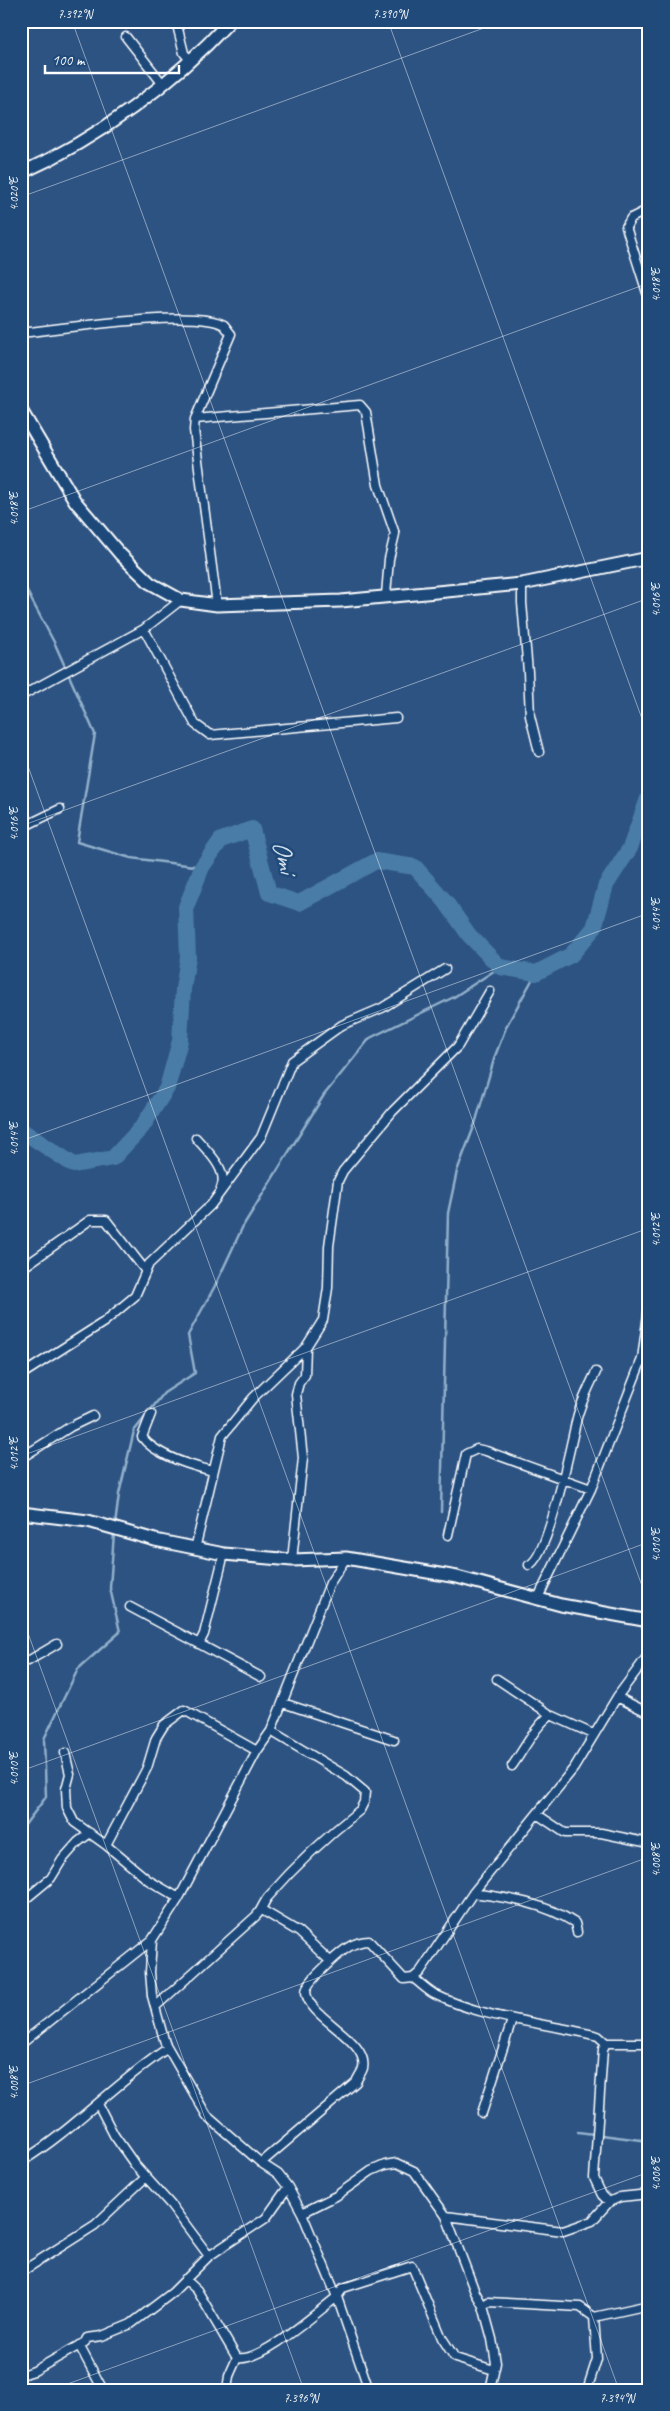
<svg xmlns="http://www.w3.org/2000/svg" width="670" height="2411" font-family="Caveat,sans-serif">
<style>
.lines{fill:none;stroke-linecap:round;stroke-linejoin:round}
.stream{stroke:#92b0ca;stroke-width:2.5}
.river{stroke:#497ba6;stroke-width:16}
.street-casing{stroke:#fff;stroke-width:11}
.secondary-casing{stroke:#fff;stroke-width:15}
.street{stroke:#1f4a7a;stroke-width:8}
.secondary{stroke:#1f4a7a;stroke-width:11}
.ticks{fill:none;stroke:#fff;stroke-width:1;stroke-opacity:0.45}
.labels{text-anchor:middle;stroke-width:5;stroke-linejoin:round;paint-order:stroke}
.water-label{font-size:26px;font-style:italic;fill:#d2dee9;stroke:#1f4a7a}
.neatline{fill:none;stroke:#fff;stroke-width:2}
.ticks-label{font-size:12px;text-anchor:middle;fill:#fff}
</style>
<rect width="100%" height="100%" fill="#2d5383"/>
<filter id="ink" filterUnits="userSpaceOnUse"><feTurbulence type="fractalNoise" baseFrequency=".02" numOctaves="2"/><feDisplacementMap in="SourceGraphic" scale="10" xChannelSelector="R" yChannelSelector="G"/><feConvolveMatrix kernelMatrix="1 2 1 2 8 2 1 2 1" color-interpolation-filters="sRGB"/></filter>
<g filter="url(#ink)">
<g class="lines">
<!-- stream -->
<path class="stream" d="M 21,580 L 55,644 L 95,734 L 77,842 L 131,858 L 202,867
M 441,1512 L 448,1213 L 457,1171 L 475,1124 L 495,1056 L 507,1025 L 536,973
M 115,1525 L 119,1494 L 134,1431 L 164,1393 L 195,1373 L 188,1335 L 216,1284 L 243,1226 L 324,1095 L 370,1038 L 454,997 L 500,967
M 21,1830 L 46,1797 L 44,1739 L 78,1669 L 120,1632 L 110,1588 L 114,1533
M 578,2132 L 649,2141"/>
<!-- river -->
<path class="river" d="M 21,1130 L 74,1165 L 113,1158 L 142,1127 L 167,1088 L 180,1041 L 183,989 L 188,957 L 186,907 L 202,867 L 221,840 L 252,829 L 269,893 L 299,903 L 376,861 L 415,867 L 445,901 L 469,935 L 500,967 L 536,973 L 571,955 L 594,928 L 606,885 L 630,848 L 649,796"/>
<!-- street casing -->
<g class="street-casing">
<path id="street" d="M 176,21 L 184,53 L 190,60
M 126,37 L 162,83
M 649,209 L 631,218 L 626,227 L 649,299
M 21,333 C 58,329 197,308 224,325 C 226,327 229,332 231,334 L 195,419 L 194,430 L 217,605
M 195,419 L 360,405 L 366,412 L 378,485 L 395,534 L 389,559 L 386,595
M 522,584 L 522,603 L 528,672 L 530,716 L 539,752
M 144,629 L 195,724 L 210,735 L 396,718
M 21,696 L 144,629 L 181,600
M 21,828 L 60,809
M 196,1138 C 207,1151 229,1170 221,1188
M 21,1269 L 90,1220 L 106,1220 L 145,1270
M 21,1375 L 104,1322 L 135,1296 L 149,1264 L 211,1205 L 261,1137 L 292,1061 L 342,1025 L 382,1008 L 445,969
M 151,1414 L 142,1437 C 155,1455 192,1466 213,1471
M 21,1458 L 70,1427 L 93,1416
M 448,1535 L 466,1454 L 477,1449 L 486,1451 L 591,1489
M 195,1549 L 222,1436 L 253,1398 L 306,1347 L 323,1320 L 328,1288 L 329,1246 L 338,1181 L 343,1171 L 393,1111 L 458,1046 L 490,991
M 346,1558 L 330,1583 L 271,1731 L 257,1751 L 179,1898 L 152,1940 L 150,1972 L 152,1996 L 165,2043 L 207,2116 L 261,2163 L 278,2174 L 288,2187 L 302,2213 L 337,2297 L 369,2390
M 292,1560 L 303,1458 L 296,1394 L 299,1383 L 305,1375 L 306,1347
M 529,1565 C 549,1557 571,1442 577,1418 C 581,1402 589,1387 596,1372
M 537,1600 L 591,1489 L 642,1359 L 649,1306
M 130,1607 L 261,1677
M 199,1644 L 204,1634 L 224,1554
M 21,1659 L 28,1661 L 57,1644
M 497,1679 L 551,1715 L 593,1734
M 617,1697 L 649,1713
M 283,1703 L 394,1740
M 65,1753 L 70,1774 L 66,1789 L 67,1808 L 74,1822 L 106,1845 L 148,1880 L 179,1898
M 512,1766 C 523,1751 537,1723 551,1715
M 538,1815 L 565,1833 L 601,1833 L 649,1843
M 106,1845 L 147,1768 L 156,1738 L 164,1725 L 184,1710 L 257,1751
M 473,1893 C 508,1898 545,1903 575,1923 L 577,1932
M 22,1902 L 51,1878 L 62,1860 L 78,1842 L 90,1833
M 262,1910 L 299,1932 L 330,1961
M 413,1978 C 420,1983 427,1990 434,1994 C 486,2020 544,2022 598,2036 L 606,2043
M 155,2007 L 256,1916 C 262,1910 263,1903 268,1897 C 296,1865 327,1836 360,1810 L 364,1802 L 365,1792 L 346,1776 L 271,1731
M 606,2043 L 603,2049 L 594,2178 L 602,2195 L 609,2202
M 606,2043 L 649,2043
M 21,2044 L 152,1940
M 98,2104 L 114,2135 L 135,2165 L 171,2205 L 209,2256
M 482,2113 L 512,2020
M 21,2162 C 75,2129 116,2082 168,2048
M 261,2163 L 356,2082 C 358,2077 362,2072 363,2068 C 369,2040 308,2018 306,1992 C 306,1983 324,1968 330,1962 C 342,1951 353,1941 369,1941 L 404,1979 L 413,1978 L 420,1972 L 473,1893 L 574,1768 L 617,1697 L 649,1654
M 302,2213 L 336,2196 L 371,2171 L 385,2165 L 397,2163 L 414,2171 L 446,2216 L 475,2292 L 483,2306 L 492,2339 L 496,2363 L 490,2390
M 446,2216 L 563,2231 L 592,2221 L 609,2202 L 620,2197 L 649,2194
M 21,2272 L 95,2225 L 146,2177
M 185,2279 L 197,2290 L 237,2358
M 483,2306 L 488,2302 L 580,2307 L 594,2317 L 597,2359 L 587,2390
M 594,2317 L 649,2305
M 79,2345 L 103,2390
M 21,2375 L 34,2371 L 85,2342 L 87,2338 L 102,2336 L 131,2324 L 172,2293 L 209,2256 L 266,2218 L 288,2187
M 228,2383 L 229,2376 L 237,2358 C 261,2363 317,2312 337,2297 L 343,2288 L 412,2266 L 442,2338 L 455,2358 L 494,2370"/>
</g>
<!-- secondary casing -->
<g class="secondary-casing">
<path id="secondary" d="M 21,173 C 99,138 172,84 230,21
M 21,410 L 75,501 L 120,554 L 150,583 L 181,600 L 217,605 L 341,601 L 522,584 L 649,558
M 21,1513 L 88,1521 L 155,1540 L 224,1554 L 292,1560 L 346,1558 L 457,1577 L 561,1605 L 649,1621"/>
</g>
<!-- street -->
<use href="#street" class="street"/>
<!-- secondary -->
<use href="#secondary" class="secondary"/>
</g>
</g>
<!-- ticks -->
<path class="ticks" d="M 72,21 L 649,1605M 388,21 L 649,738M 21,197 L 503,21M 21,512 L 649,283M 21,747 L 619,2390M 21,826 L 649,598M 21,1141 L 649,913M 21,1456 L 649,1228M 21,1614 L 304,2390M 21,1771 L 649,1542M 21,2086 L 649,1857M 51,2390 L 649,2172"/>
<g class="labels">
<!-- water labels -->
<g class="water-label">
<text transform="translate(285 856) rotate(75)" y="9">Omi</text>
</g>
</g>
<!-- margin -->
<rect width="670" height="2411" fill="none" stroke="#1f4a7a" stroke-width="55"/>
<!-- scale -->
<path d="M45 65v8h134v-8" fill="none" stroke="#ffffff" stroke-width="2.5"/>
<text x="52" y="65" font-size="15" fill="#ffffff" stroke="#1f4a7a" stroke-width="4" paint-order="stroke">100 m</text>
<rect x="28" y="28" width="614" height="2356" class="neatline"/>
<g class="ticks-label">
<text x="75" y="18">7.392°N</text>
<text x="390" y="18">7.390°N</text>
<text transform="translate(14 194) rotate(-90)" y="4">4.020°E</text>
<text transform="translate(656 285) rotate(-90)" y="4">4.018°E</text>
<text transform="translate(14 509) rotate(-90)" y="4">4.018°E</text>
<text transform="translate(656 600) rotate(-90)" y="4">4.016°E</text>
<text transform="translate(14 824) rotate(-90)" y="4">4.016°E</text>
<text transform="translate(656 915) rotate(-90)" y="4">4.014°E</text>
<text transform="translate(14 1139) rotate(-90)" y="4">4.014°E</text>
<text transform="translate(656 1230) rotate(-90)" y="4">4.012°E</text>
<text transform="translate(14 1454) rotate(-90)" y="4">4.012°E</text>
<text transform="translate(656 1545) rotate(-90)" y="4">4.010°E</text>
<text transform="translate(14 1769) rotate(-90)" y="4">4.010°E</text>
<text transform="translate(656 1860) rotate(-90)" y="4">4.008°E</text>
<text transform="translate(14 2083) rotate(-90)" y="4">4.008°E</text>
<text transform="translate(656 2174) rotate(-90)" y="4">4.006°E</text>
<text x="301" y="2402">7.396°N</text>
<text x="617" y="2402">7.394°N</text>
</g>
</svg>
